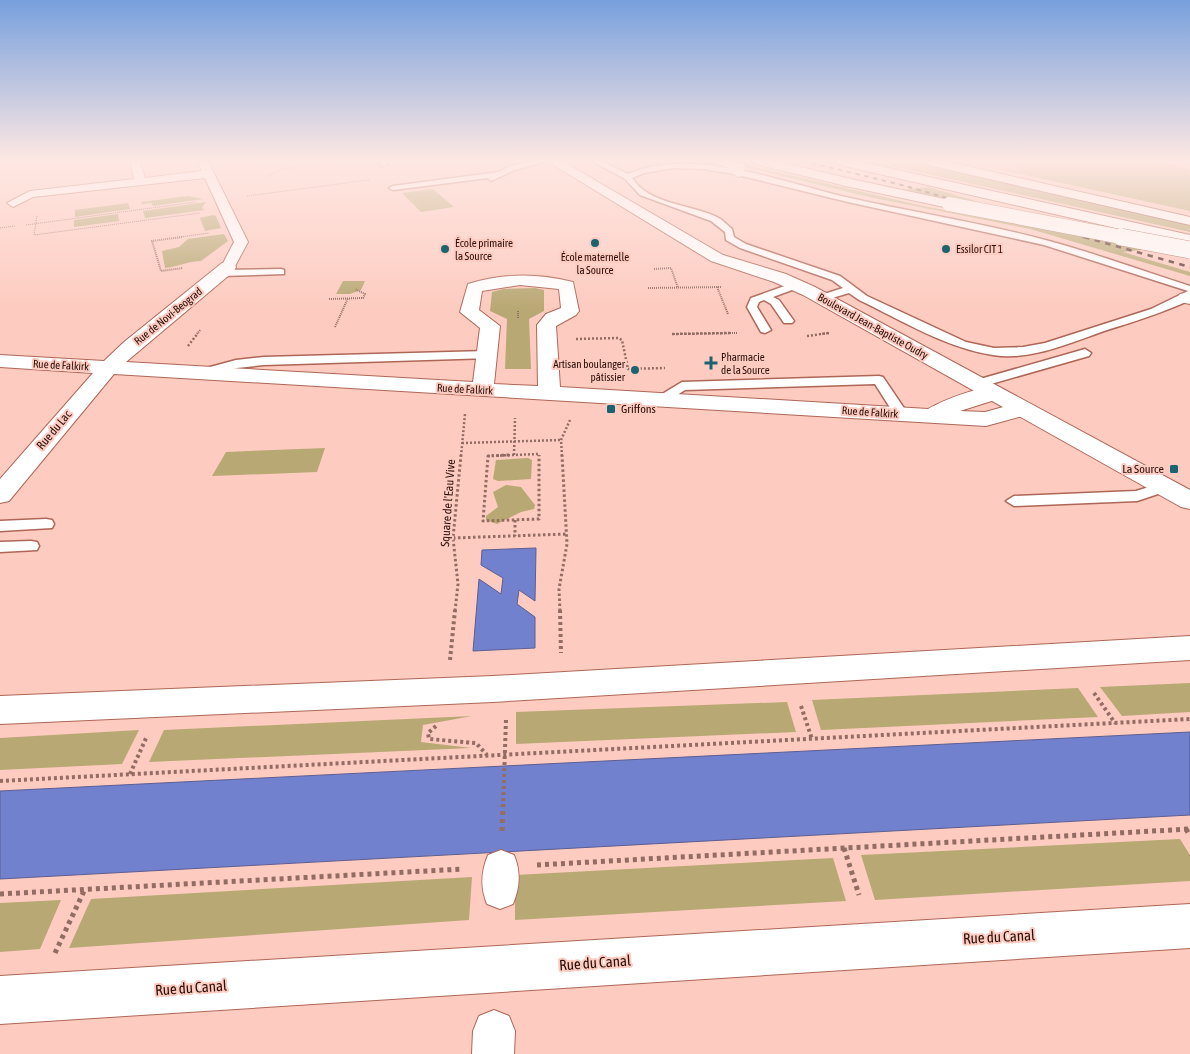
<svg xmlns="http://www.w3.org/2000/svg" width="1190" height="1054" font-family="'Asap Condensed',sans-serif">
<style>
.green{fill:#b8a873}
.water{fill:#7181cd;stroke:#5c5e92}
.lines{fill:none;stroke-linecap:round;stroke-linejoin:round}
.service-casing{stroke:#ae6656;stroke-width:3}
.pedestrian-casing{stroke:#ae6656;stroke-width:2}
.minor-casing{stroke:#ae6656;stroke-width:2}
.tertiary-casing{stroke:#ae6656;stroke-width:2}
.primary-casing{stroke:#ae6656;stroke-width:2}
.trunk-casing{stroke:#ae6656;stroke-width:2}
.path-far5{stroke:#936c64;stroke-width:1;stroke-dasharray:1 1;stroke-linecap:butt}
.path-far4{stroke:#936c64;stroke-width:2;stroke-dasharray:1 1;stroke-linecap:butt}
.path-far3{stroke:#936c64;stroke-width:2.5;stroke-dasharray:2 2;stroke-linecap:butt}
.path-far2{stroke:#936c64;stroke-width:3;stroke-dasharray:2.5 2.5;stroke-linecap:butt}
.path-far1{stroke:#936c64;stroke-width:4;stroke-dasharray:3 3;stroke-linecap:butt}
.path{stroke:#936c64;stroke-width:5;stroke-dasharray:4 4;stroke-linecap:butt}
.service{fill:#fff;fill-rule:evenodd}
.pedestrian{fill:#fff;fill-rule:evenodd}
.minor{fill:#fff;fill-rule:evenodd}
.tertiary{fill:#fff;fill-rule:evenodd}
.primary{fill:#fff;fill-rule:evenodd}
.trunk{fill:#fff;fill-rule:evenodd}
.rail-far1{stroke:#593831;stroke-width:2;stroke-dasharray:4.5 4.5;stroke-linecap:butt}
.rail{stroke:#593831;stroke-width:2.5;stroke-dasharray:5.5 5.5;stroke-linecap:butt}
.primary-bridge-far1-casing{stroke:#ae6656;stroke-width:15;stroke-linecap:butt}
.primary-bridge-casing{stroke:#ae6656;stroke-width:18;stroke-linecap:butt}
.primary-bridge-far1{stroke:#fff;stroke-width:14}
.primary-bridge{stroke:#fff;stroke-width:17}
.poi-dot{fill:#1a6371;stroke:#fdcbc0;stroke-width:2}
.labels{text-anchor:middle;stroke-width:4;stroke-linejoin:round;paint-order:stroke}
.far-poi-label{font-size:11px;fill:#2a0e08;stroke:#fdcbc0;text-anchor:start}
.far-street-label{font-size:11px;fill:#2a0e08;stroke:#fdcbc0}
.poi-label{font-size:12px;fill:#2a0e08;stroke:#fdcbc0;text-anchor:start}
.street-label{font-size:12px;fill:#2a0e08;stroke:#fdcbc0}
.near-street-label{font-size:15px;fill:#2a0e08;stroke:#fdcbc0}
</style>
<rect width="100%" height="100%" fill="#fdcbc0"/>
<!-- green -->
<path class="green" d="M 721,161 L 730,161 L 923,206 L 1151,249 L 1123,252 L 1190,272 L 1190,276 L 1030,229 L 869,197 Z
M 869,161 L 912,161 L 1190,225 L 1190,232 Z
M 1014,161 L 1151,161 L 1190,169 L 1190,211 L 1002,170 L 1007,168 L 1017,170 Z
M 928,187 L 1003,209 L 902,190 Z
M 433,189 L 454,207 L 421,212 L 402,193 Z
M 188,196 L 204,199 L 153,206 L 151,203 L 142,204 L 141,202 Z
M 206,202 L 202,208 L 205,210 L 145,218 L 143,211 Z
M 128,203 L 130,209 L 75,217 L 75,210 Z
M 118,214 L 119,221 L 74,227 L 74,220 Z
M 213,215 L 216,216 L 221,228 L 205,231 L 200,218 Z
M 224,234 L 228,241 L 201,261 C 188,261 177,267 165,268 L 162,251 L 179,247 L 188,239 Z
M 343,281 L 365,281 L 361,290 L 350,294 L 336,294 Z
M 535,288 L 544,290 L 544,311 L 529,319 L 531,369 L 505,369 L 507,319 L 490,311 L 492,292 L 503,289 Z
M 325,448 L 317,472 L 212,476 L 226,452 Z
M 528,458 L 532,460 L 531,479 L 498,481 L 493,479 L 496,460 Z
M 506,485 L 521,487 L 535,505 L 534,509 L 521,512 L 497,524 L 486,520 L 486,516 L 498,507 L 493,492 Z
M 1190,683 L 1190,712 L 1122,716 L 1100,687 Z
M 1078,688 L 1098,717 L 821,730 L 812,700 Z
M 787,702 L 796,732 L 516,744 L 516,712 Z
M 472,716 L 423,725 L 421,742 L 471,748 L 149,762 L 164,730 Z
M 139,730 L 122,764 L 0,770 L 0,738 Z
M 1180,839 L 1190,855 L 1190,881 L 875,900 L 861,855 Z
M 833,858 L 846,901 L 515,920 L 515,875 Z
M 472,877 L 469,920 L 69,948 L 91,899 Z
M 61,900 L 40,949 L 0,952 L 0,903 Z"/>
<!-- water -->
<path class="water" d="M 536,548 L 535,601 L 519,590 L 517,604 L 535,617 L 535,648 L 473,651 L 479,579 L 501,594 L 503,578 L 481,565 L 482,550 Z
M 1190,732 L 1190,815 L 0,879 L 0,791 Z"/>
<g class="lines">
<!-- service casing -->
<g class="service-casing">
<path id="service" d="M 378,161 L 385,161 L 388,164 L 381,166 Z
M 534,161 L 548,161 L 515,170 L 491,181 L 488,178 L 393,190 L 389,188 L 393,186 L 499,172 L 510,166 Z
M 592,161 L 601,161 L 628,174 C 695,146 783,183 850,198 C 916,213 984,223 1049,241 C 1097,254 1143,271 1190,286 L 1190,300 C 1162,313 1133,322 1104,331 C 1070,343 1030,361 993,355 C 946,348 901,320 859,300 L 849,293 L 822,301 L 818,300 L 818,296 L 843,288 L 832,280 L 740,248 L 726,240 L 725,232 L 711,221 L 640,195 L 625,179 ZM 673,168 L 704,169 L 734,174 L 848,202 L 1044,245 L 1188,291 L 1151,309 L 1045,343 L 1023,347 L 994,348 L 966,342 L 867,296 L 840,276 L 746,244 L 734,237 L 732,229 C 727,225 723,220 717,217 C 690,204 650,205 632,178 L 644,173 Z
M 281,269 L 284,270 L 284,274 L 221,276 L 216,273 L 221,270 Z
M 796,282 L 801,285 L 800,287 L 773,297 L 779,300 L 794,321 L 792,323 L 784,323 L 771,304 L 764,300 L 759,302 L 757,307 L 771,330 L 765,333 L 761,332 L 747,307 L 751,298 Z
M 1085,349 L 1091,353 L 1089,356 L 977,388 L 971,384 L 973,381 Z
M 487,351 L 491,352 L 493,355 L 491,358 L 264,365 L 237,368 L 203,377 L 197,373 L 199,370 L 236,360 L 264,357 Z
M 879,376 L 883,377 L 908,414 L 906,417 L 896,417 L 875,384 L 685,390 L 666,402 L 656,402 L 654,399 L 682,382 Z
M 1165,482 L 1170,484 L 1173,487 L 1170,490 L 1137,501 L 1014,506 L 1006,501 L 1014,496 L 1136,491 Z
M 46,519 L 52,520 L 54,524 L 52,528 L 0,531 L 0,521 Z
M 31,541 L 37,542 L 39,546 L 37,550 L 0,552 L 0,542 Z"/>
</g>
<!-- pedestrian casing -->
<g class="pedestrian-casing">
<path id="pedestrian" d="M 130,161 L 140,161 L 145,178 L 202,171 L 198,161 L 208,161 L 248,242 L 233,270 L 228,271 L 221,267 L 234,242 L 205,178 L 33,197 L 13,207 L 7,203 L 30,191 L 134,179 Z
M 501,850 L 514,855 C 521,872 520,887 513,904 L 500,909 L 487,904 C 480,887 481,872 488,855 Z
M 494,1010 L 509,1016 L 515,1031 L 514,1054 L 472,1054 L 473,1031 L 479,1016 Z"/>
</g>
<!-- minor casing -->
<g class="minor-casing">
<path id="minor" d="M 707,161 L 731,161 L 744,164 L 746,167 L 742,176 L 738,177 L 732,173 L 733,169 Z
M 922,161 L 945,161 L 1190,217 L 1190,225 L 928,165 Z
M 228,262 L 234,263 L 236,267 L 234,271 L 126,362 L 473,382 L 480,328 L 460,312 L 468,284 C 503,273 537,273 573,282 L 579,311 L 576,315 L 556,326 L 560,387 L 928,409 C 944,400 983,384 1001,388 L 1004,393 L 1001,398 L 960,411 L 985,412 L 1022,402 L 1030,404 L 1033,409 L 1030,414 L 986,426 L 114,374 L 9,501 L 0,503 L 0,479 L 93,373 L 0,367 L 0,355 L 104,361 L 124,342 L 222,263 ZM 520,285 L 559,289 L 561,308 L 546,314 L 537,325 L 538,386 L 494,384 L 500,326 L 479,310 L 482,291 Z
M 1186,293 L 1190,294 L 1190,304 L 1180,302 L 1177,298 L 1180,294 Z
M 1190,636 L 1190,660 L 493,702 L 0,724 L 0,696 L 493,676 Z
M 1190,904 L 1190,948 L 0,1024 L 0,976 Z"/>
</g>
<!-- tertiary casing -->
<g class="tertiary-casing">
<path id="tertiary" d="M 547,161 L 562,161 L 723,255 L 786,274 L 815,287 L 1190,490 L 1190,509 L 1181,507 L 803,295 L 774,282 L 711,261 Z"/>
</g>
<!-- primary casing -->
<g class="primary-casing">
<path id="primary" d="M 846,178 L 949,200 L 956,204 L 949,208 L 841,185 L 840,182 L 841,179 Z"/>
</g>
<!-- trunk casing -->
<g class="trunk-casing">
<path id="trunk" d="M 753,161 L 775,161 L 851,179 L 852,182 L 846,186 L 755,164 Z
M 834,161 L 857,161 L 1190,235 L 1190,245 L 840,165 Z"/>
</g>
<!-- path-far5 -->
<path class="path-far5" d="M 278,161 L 283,169 L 340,161
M 71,166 L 76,161
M 266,177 L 283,169
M 247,196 L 369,180
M 37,216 L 34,235 L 200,213
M 26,225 L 196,202
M 0,228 L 15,226
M 173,238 L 209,233"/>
<!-- path-far4 -->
<path class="path-far4" d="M 182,237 L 152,241 L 161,271 L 183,268
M 654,269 L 671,268 L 678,288
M 717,287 L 728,314
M 648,288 L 722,287
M 329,299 L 363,298 L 365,294 L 355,289
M 518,311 L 518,319
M 335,327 L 348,298
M 197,334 L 200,330
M 672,334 L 738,333
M 820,334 L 830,333"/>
<!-- path-far3 -->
<path class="path-far3" d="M 672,334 L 731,333
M 807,336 L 829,333
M 576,339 L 618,338 L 622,340 L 628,369 L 665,368
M 188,346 L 198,333
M 462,443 L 561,440
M 514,455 L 515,418
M 461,456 L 465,414
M 488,456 L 539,454 L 539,456
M 562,456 L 561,440 L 570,420"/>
<!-- path-far2 -->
<path class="path-far2" d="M 509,455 L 488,456 L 483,521 L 539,519 L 539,455
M 515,520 L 515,536
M 453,538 L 567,534
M 455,611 L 458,584 L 453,538 L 461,455
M 560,611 L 559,589 L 567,544 L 562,455"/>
<!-- path-far1 -->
<path class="path-far1" d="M 560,610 L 561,653
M 450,660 L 455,610
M 1094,693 L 1115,723
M 801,706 L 812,739
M 436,726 L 428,733 L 429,739 L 476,743 L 487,755
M 130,774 L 147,736
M 0,781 L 1190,719
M 503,807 L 506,720"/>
<!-- path -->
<path class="path" d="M 1186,829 L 1190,836
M 502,831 L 503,805
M 844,848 L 859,895
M 537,865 L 1190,829
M 0,894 L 463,869
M 55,953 L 85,889"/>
<!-- service -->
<use href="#service" class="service"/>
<!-- pedestrian -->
<use href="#pedestrian" class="pedestrian"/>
<!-- minor -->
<use href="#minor" class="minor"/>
<!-- tertiary -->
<use href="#tertiary" class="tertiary"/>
<!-- primary -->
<use href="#primary" class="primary"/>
<!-- trunk -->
<use href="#trunk" class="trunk"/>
<!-- rail-far1 -->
<path class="rail-far1" d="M 803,161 L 898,184 L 1088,238"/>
<!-- rail -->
<path class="rail" d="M 1084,237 L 1190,267"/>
<!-- primary-bridge-far1 casing -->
<g class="primary-bridge-far1-casing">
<path id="primary-bridge-far1" d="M 949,204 L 1127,238"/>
</g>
<!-- primary-bridge casing -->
<g class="primary-bridge-casing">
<path id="primary-bridge" d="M 1121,237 L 1190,250"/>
</g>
<!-- primary-bridge-far1 -->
<use href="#primary-bridge-far1" class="primary-bridge-far1"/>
<!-- primary-bridge -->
<use href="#primary-bridge" class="primary-bridge"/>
</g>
<!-- sky -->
<linearGradient id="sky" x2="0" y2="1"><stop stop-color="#78a0dd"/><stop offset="0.52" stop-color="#fee8e3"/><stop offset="1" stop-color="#fee8e3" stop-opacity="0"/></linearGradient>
<rect width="1190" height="309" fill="url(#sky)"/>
<!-- markers -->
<g class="poi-dot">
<circle cx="595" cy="243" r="5"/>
<circle cx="445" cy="249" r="5"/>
<circle cx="946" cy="249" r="5"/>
<path d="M708.5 355.5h5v5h5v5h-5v5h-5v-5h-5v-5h5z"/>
<circle cx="635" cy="370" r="5"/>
<rect x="606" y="404" width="10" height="10" rx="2.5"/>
<rect x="1169" y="464" width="10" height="10" rx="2.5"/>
</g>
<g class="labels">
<!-- far-poi labels -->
<g class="far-poi-label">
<text x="455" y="247">École primaire<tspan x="455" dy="13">la Source</tspan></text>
<text x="956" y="253">Essilor CIT 1</text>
<text x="595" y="261" text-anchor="middle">École maternelle<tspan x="595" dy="13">la Source</tspan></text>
<text x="721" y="361">Pharmacie<tspan x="721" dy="13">de la Source</tspan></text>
<text x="625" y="368" text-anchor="end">Artisan boulanger<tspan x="625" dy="13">pâtissier</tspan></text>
</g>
<!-- far-street labels -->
<g class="far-street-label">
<text transform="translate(168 316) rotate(-39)" y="4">Rue de Novi-Beograd</text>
<text transform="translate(873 326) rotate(29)" y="4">Boulevard Jean-Baptiste Oudry</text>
<text transform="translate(61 365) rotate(3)" y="4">Rue de Falkirk</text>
<text transform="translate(465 389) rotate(3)" y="4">Rue de Falkirk</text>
<text transform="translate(870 412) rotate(4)" y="4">Rue de Falkirk</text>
</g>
<!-- poi labels -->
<g class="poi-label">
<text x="621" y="413">Griffons</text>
<text x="1164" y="473" text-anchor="end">La Source</text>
</g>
<!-- street labels -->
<g class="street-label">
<text transform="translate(54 430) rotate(-50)" y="4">Rue du Lac</text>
<text transform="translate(448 503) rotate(-86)" y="4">Square de l'Eau Vive</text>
</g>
<!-- near-street labels -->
<g class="near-street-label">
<text transform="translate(999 937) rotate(-3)" y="5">Rue du Canal</text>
<text transform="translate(595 963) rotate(-4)" y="5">Rue du Canal</text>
<text transform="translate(191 988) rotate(-4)" y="5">Rue du Canal</text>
</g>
</g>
</svg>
